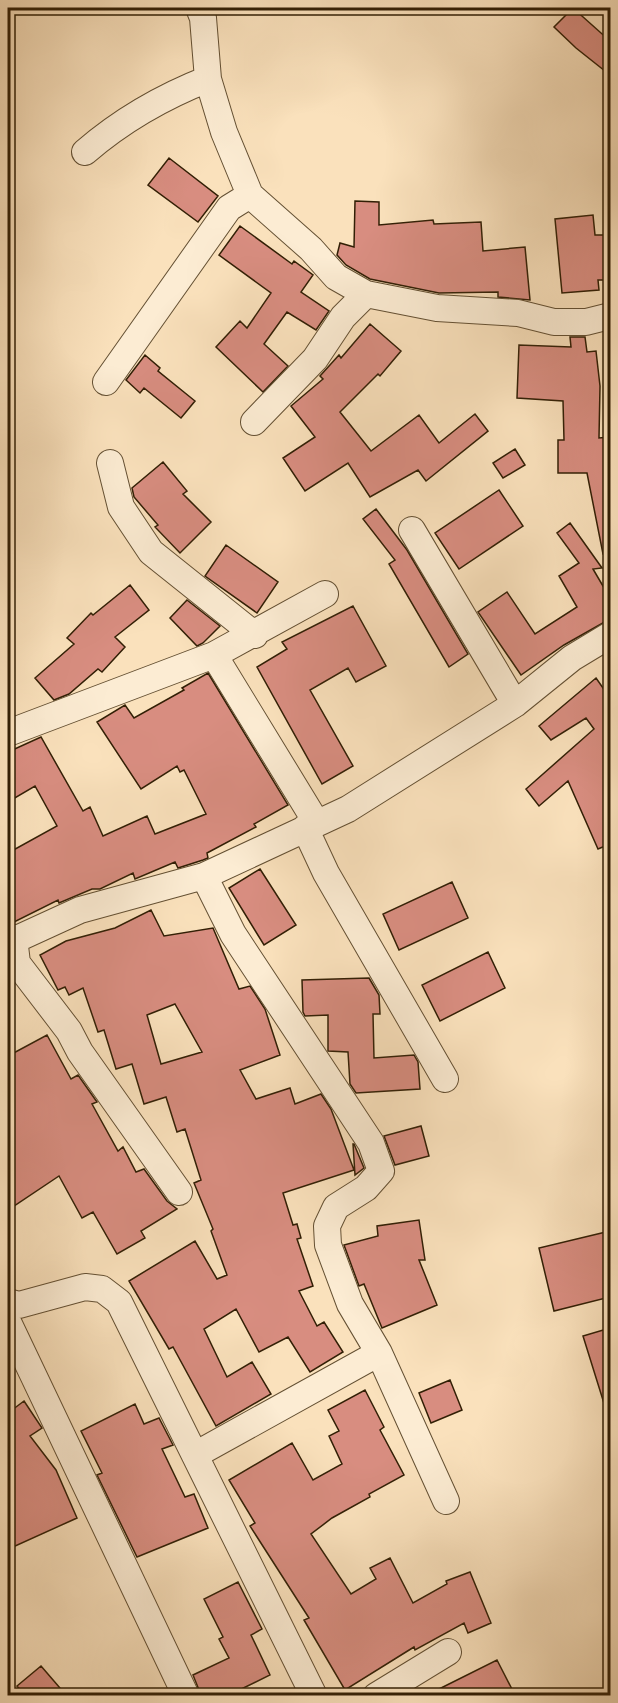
<svg xmlns="http://www.w3.org/2000/svg" width="618" height="1703" font-family="'Gentium Book Plus',serif">
<style>
.building{fill:#d88d80;stroke:#321f05;stroke-width:1.5;fill-rule:evenodd}
.lines{fill:none;stroke-linecap:round;stroke-linejoin:round}
.minor-casing{stroke:#645033;stroke-width:28}
.minor{stroke:#fcecd3;stroke-width:26}
</style>
<rect width="100%" height="100%" fill="#fae1bc"/>
<filter id="stains"><feTurbulence type="fractalNoise" baseFrequency=".00333" numOctaves="4"/><feColorMatrix values="0 0 0 0 .2 0 0 0 0 .09 0 0 0 0 .02 0 0 0 .5 -.17"/></filter>
<radialGradient id="worn" r=".72"><stop offset=".6" stop-color="#630" stop-opacity="0"/><stop offset="1" stop-color="#630" stop-opacity=".3"/></radialGradient>
<!-- building -->
<path class="building" d="M 573,8 L 610,41 L 610,75 L 576,48 L 554,27 Z
M 169,158 L 218,196 L 198,222 L 148,185 Z
M 355,201 L 379,202 L 379,225 L 433,220 L 434,224 L 481,222 L 483,251 L 525,247 L 530,300 L 498,297 L 498,292 L 439,293 L 370,279 L 346,265 L 337,255 L 340,243 L 354,247 Z
M 593,215 L 595,235 L 610,235 L 610,280 L 598,280 L 599,290 L 562,293 L 555,219 Z
M 240,226 L 292,264 L 294,261 L 313,275 L 301,292 L 329,311 L 316,330 L 287,312 L 264,344 L 288,366 L 263,392 L 216,347 L 240,321 L 247,328 L 271,293 L 219,255 Z
M 370,324 L 401,351 L 380,376 L 378,374 L 340,412 L 371,451 L 419,415 L 439,443 L 475,414 L 488,431 L 426,481 L 418,470 L 370,497 L 348,463 L 305,491 L 283,458 L 315,437 L 291,406 L 323,379 L 320,376 L 339,355 L 341,358 Z
M 570,337 L 585,337 L 587,352 L 596,351 L 600,386 L 599,438 L 610,437 L 610,554 L 603,554 L 587,473 L 558,473 L 558,440 L 564,440 L 563,401 L 517,398 L 519,345 L 571,347 Z
M 145,355 L 160,368 L 158,371 L 195,401 L 181,418 L 144,388 L 140,393 L 126,380 Z
M 515,449 L 525,465 L 503,478 L 493,463 Z
M 163,462 L 187,491 L 183,494 L 211,522 L 180,553 L 155,527 L 158,525 L 134,497 L 132,488 Z
M 499,490 L 523,526 L 459,569 L 435,533 Z
M 376,509 L 407,550 L 468,654 L 449,667 L 389,564 L 395,560 L 363,519 Z
M 570,523 L 602,568 L 593,569 L 610,598 L 610,619 L 564,645 L 521,675 L 478,612 L 507,592 L 535,634 L 577,607 L 559,576 L 579,563 L 557,533 Z
M 226,545 L 278,582 L 257,613 L 205,576 Z
M 130,585 L 149,610 L 115,637 L 125,647 L 102,672 L 98,669 L 69,694 L 54,700 L 35,678 L 74,644 L 67,638 L 91,613 L 93,615 Z
M 187,600 L 220,626 L 203,643 L 197,646 L 170,618 Z
M 353,606 L 386,666 L 356,682 L 348,668 L 310,690 L 353,766 L 322,784 L 257,667 L 287,649 L 282,642 Z
M 208,673 L 288,805 L 254,824 L 256,827 L 207,853 L 208,858 L 203,860 L 178,868 L 175,862 L 135,879 L 133,873 L 100,889 L 92,889 L 59,903 L 58,900 L 8,925 L 8,853 L 57,826 L 35,786 L 8,802 L 8,752 L 41,737 L 83,811 L 90,807 L 103,836 L 147,816 L 155,834 L 206,814 L 184,770 L 180,772 L 177,766 L 141,789 L 97,722 L 125,705 L 134,718 L 184,690 L 182,688 Z
M 596,678 L 610,698 L 610,844 L 598,849 L 568,781 L 539,806 L 526,789 L 594,729 L 586,718 L 551,740 L 539,726 Z
M 260,869 L 296,925 L 264,945 L 229,888 Z
M 452,882 L 468,918 L 399,950 L 383,914 Z
M 151,910 L 164,936 L 213,928 L 239,989 L 250,986 L 265,1009 L 280,1055 L 240,1070 L 256,1099 L 290,1088 L 295,1104 L 321,1094 L 331,1109 L 354,1170 L 283,1193 L 293,1225 L 297,1224 L 301,1238 L 297,1239 L 313,1286 L 299,1291 L 317,1326 L 324,1322 L 343,1352 L 310,1372 L 288,1337 L 259,1352 L 236,1309 L 204,1329 L 227,1377 L 252,1362 L 271,1394 L 216,1426 L 173,1347 L 169,1349 L 129,1281 L 195,1241 L 217,1279 L 227,1275 L 211,1231 L 213,1229 L 194,1183 L 201,1180 L 185,1129 L 177,1132 L 166,1097 L 144,1104 L 132,1064 L 116,1069 L 104,1030 L 98,1032 L 83,988 L 69,995 L 65,987 L 58,990 L 40,955 L 66,941 L 115,928 ZM 175,1004 L 202,1052 L 161,1064 L 147,1015 Z
M 488,952 L 505,988 L 440,1021 L 422,985 Z
M 369,978 L 379,995 L 380,1014 L 373,1014 L 374,1058 L 414,1055 L 418,1062 L 420,1089 L 356,1093 L 350,1084 L 348,1052 L 328,1051 L 328,1015 L 305,1016 L 303,1012 L 302,980 Z
M 47,1035 L 71,1079 L 78,1075 L 97,1102 L 92,1104 L 118,1151 L 123,1147 L 136,1172 L 144,1169 L 167,1201 L 177,1209 L 141,1231 L 145,1238 L 117,1254 L 93,1212 L 82,1218 L 59,1176 L 8,1210 L 8,1056 Z
M 421,1126 L 429,1156 L 395,1165 L 384,1136 Z
M 354,1144 L 364,1168 L 355,1175 L 353,1144 Z
M 419,1220 L 425,1260 L 419,1260 L 437,1305 L 382,1328 L 364,1284 L 359,1286 L 344,1245 L 378,1236 L 377,1226 Z
M 610,1231 L 610,1297 L 554,1311 L 539,1248 Z
M 610,1328 L 610,1413 L 607,1413 L 583,1336 Z
M 450,1380 L 462,1410 L 431,1423 L 419,1393 Z
M 365,1390 L 384,1427 L 380,1430 L 404,1475 L 369,1494 L 370,1497 L 332,1518 L 311,1534 L 351,1594 L 376,1579 L 370,1568 L 390,1558 L 413,1603 L 447,1584 L 446,1581 L 470,1572 L 491,1623 L 468,1633 L 464,1623 L 415,1650 L 414,1647 L 345,1690 L 304,1620 L 309,1618 L 250,1526 L 255,1523 L 229,1480 L 292,1443 L 313,1480 L 342,1464 L 329,1436 L 339,1431 L 328,1410 Z
M 24,1401 L 42,1428 L 30,1436 L 56,1470 L 77,1518 L 13,1547 L 8,1534 L 8,1413 Z
M 135,1404 L 144,1424 L 159,1418 L 173,1445 L 162,1449 L 185,1497 L 194,1494 L 208,1528 L 137,1557 L 97,1475 L 102,1473 L 81,1431 Z
M 238,1582 L 262,1629 L 251,1635 L 270,1675 L 229,1695 L 201,1695 L 193,1675 L 229,1658 L 219,1639 L 223,1637 L 204,1599 Z
M 497,1660 L 515,1695 L 427,1695 Z
M 41,1666 L 66,1695 L 25,1695 L 17,1686 Z"/>
<g class="lines">
<!-- minor casing -->
<g class="minor-casing">
<path id="minor" d="M 199,8 L 203,18 L 208,79 L 224,132 L 250,195 L 311,249 L 336,277 L 366,294 L 437,308 L 518,313 L 554,322 L 586,322 L 610,316
M 85,152 C 122,120 162,97 208,79
M 106,382 L 229,208 L 250,195
M 254,422 L 315,359 L 343,317 L 366,294
M 110,463 L 121,507 L 151,552 L 255,635
M 412,530 L 515,704
M 214,655 L 316,822
M 8,733 L 214,655 L 325,594
M 305,828 L 326,873 L 445,1079
M 204,876 L 233,934 L 371,1143 L 381,1171 L 366,1188 L 336,1207 L 327,1226 L 328,1245 L 350,1304 L 379,1353 L 446,1501
M 14,938 L 17,963 L 69,1031 L 80,1052 L 179,1192
M 8,943 L 80,910 L 204,876 L 348,809 L 515,704 L 572,658 L 610,635
M 8,1302 L 19,1305 L 85,1287 L 102,1289 L 119,1302 L 314,1696
M 8,1322 L 186,1696
M 195,1455 L 379,1353
M 376,1696 L 448,1652"/>
</g>
<!-- minor -->
<use href="#minor" class="minor"/>
</g>
<!-- margin -->
<rect width="618" height="1703" fill="none" stroke="#fae1bc" stroke-width="30"/>
<rect x="9" y="9" width="600" height="1685" fill="none" stroke="#321f05" stroke-width="3"/>
<rect x="15" y="15" width="588" height="1673" fill="none" stroke="#321f05" stroke-width="1.5"/>
<rect width="100%" height="100%" filter="url(#stains)"/>
<rect width="100%" height="100%" fill="url(#worn)"/>
</svg>
